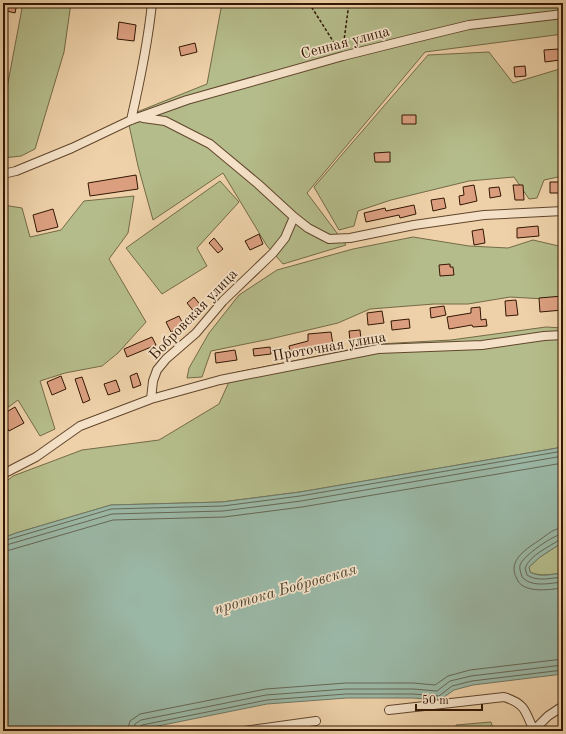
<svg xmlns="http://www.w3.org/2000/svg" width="566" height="734" font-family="'Old Standard TT',serif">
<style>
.green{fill:#b5bc8b;stroke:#746a47}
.water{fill:#9ab7a5;stroke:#707764}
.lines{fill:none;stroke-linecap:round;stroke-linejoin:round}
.shore{stroke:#666754;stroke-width:1}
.building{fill:#db9f80;stroke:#321703}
.minor-casing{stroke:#61462c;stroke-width:10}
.path{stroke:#321703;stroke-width:1.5;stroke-dasharray:3 2;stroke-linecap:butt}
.minor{stroke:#f4e1c7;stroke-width:8}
.labels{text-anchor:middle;stroke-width:3.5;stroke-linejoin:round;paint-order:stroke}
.street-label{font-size:15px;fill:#321703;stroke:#f4e1c7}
.water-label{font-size:16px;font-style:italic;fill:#514734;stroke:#f4e1c7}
</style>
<rect width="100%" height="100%" fill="#eed1a9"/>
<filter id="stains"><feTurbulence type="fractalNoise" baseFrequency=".005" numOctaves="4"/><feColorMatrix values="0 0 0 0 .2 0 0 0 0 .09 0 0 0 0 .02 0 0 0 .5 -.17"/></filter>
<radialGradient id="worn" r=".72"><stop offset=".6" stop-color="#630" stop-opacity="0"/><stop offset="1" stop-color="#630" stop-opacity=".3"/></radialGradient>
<!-- green -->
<path class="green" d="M 23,3 L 71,3 L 64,52 L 35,149 L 21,156 L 3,158 L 3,109 Z
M 222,3 L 563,3 L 563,34 L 425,52 L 307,193 L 346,245 L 283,264 L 267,246 L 223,173 L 153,220 L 138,166 L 127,116 L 207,84 Z
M 489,52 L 513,83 L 563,68 L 563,176 L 544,180 L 537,198 L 529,199 L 514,177 L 469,181 L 391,200 L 358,211 L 354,226 L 339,230 L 314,187 L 428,55 Z
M 220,181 L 239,202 L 197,248 L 207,266 L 162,294 L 126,248 Z
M 134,196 L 128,233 L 109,259 L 146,322 L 118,353 L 102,366 L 65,373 L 40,381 L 55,429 L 40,436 L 18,400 L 3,411 L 3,205 L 22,208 L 30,237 L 61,230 L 84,201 Z
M 413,237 L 469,246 L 508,248 L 533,240 L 563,247 L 563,300 L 510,297 L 468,304 L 434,304 L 370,309 L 338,323 L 270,339 L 211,351 L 202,377 L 187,378 L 189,368 L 209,333 L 239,295 L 277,270 L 353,249 Z
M 546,327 L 563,328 L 563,447 L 300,492 L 222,502 L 111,505 L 16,533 L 3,538 L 3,484 L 13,476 L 82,450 L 159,440 L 219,404 L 233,373 L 378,344 L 451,340 Z
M 563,542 L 563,573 C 552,574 540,577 530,572 L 529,567 L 540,557 Z
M 491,722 L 494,731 L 456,731 L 456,725 Z"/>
<!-- water -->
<path class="water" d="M 563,447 L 563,542 L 540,557 L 529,567 L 530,572 C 540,578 552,574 563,573 L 563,674 L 473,685 L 454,690 L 440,700 L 413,698 L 347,698 L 267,704 L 143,729 L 139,731 L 3,731 L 3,538 L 16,533 L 111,505 L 222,502 L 300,492 Z"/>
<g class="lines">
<!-- shore -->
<path class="shore" d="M 563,528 C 554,528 548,534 541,539 C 528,548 506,560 517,579 C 519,585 526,588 532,589 C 542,591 553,589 563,588
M 563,534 C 554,534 523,556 520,565 C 519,569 521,573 522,577 C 532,588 550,583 563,582
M 563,539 L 559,540 C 549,547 530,555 525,568 L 527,575 C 537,582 551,578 563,577
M 3,541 L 111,509 L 223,506 L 300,496 L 563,451
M 3,546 L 112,514 L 223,511 L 301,501 L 563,456
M 3,552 L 113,520 L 224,517 L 302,507 L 563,463
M 127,731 L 130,721 L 140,714 L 266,689 L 346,683 L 413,683 L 435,685 L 448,676 L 470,670 L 563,659
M 133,731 L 135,724 L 141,720 L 266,695 L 346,689 L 413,689 L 437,691 L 450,681 L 471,676 L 563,665
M 138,731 L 139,727 L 142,725 L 267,700 L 346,694 L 413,694 L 439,696 L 452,686 L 472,681 L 563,670"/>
</g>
<!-- building -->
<path class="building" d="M 4,3 L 17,3 L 15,13 L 3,10 Z
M 119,22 L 136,25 L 134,41 L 117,39 Z
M 195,43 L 197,52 L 181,56 L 179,47 Z
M 558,49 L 560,60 L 545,62 L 544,50 Z
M 525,66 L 526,76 L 515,77 L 514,67 Z
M 402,115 L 416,115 L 416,124 L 402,124 Z
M 390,152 L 390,162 L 375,162 L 374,153 Z
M 136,175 L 138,189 L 90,196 L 88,183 Z
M 550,182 L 559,182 L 559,193 L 550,193 Z
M 474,185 L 477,201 L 460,205 L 459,196 L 464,195 L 463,187 Z
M 513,185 L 523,185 L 524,200 L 515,200 Z
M 499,187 L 501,196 L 490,198 L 489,188 Z
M 444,198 L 446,208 L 433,211 L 431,200 Z
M 414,205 L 416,214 L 400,218 L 399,215 L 366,222 L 364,213 L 385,208 L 386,211 Z
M 53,209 L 58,227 L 37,232 L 33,215 Z
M 538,226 L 539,236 L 517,238 L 517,228 Z
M 483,229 L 485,243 L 474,245 L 472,231 Z
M 259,234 L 263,244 L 250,250 L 245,241 Z
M 214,238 L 223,249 L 218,253 L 209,243 Z
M 450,264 L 450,267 L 453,267 L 454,275 L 440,276 L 439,265 Z
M 563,296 L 563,310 L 540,312 L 539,298 Z
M 194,297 L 202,307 L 195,313 L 187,303 Z
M 516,300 L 518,315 L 506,316 L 505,301 Z
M 444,306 L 446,315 L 431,318 L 430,308 Z
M 480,307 L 481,320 L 486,319 L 487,326 L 473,327 L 472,325 L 449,329 L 447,317 L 471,313 L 471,308 Z
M 382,311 L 384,323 L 368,325 L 367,313 Z
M 179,316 L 184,326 L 171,332 L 166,322 Z
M 409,319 L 410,328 L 392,330 L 391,321 Z
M 360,330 L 361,340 L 350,341 L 349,331 Z
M 331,332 L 333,345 L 290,351 L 289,346 L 308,341 L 308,334 Z
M 152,337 L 156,345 L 127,357 L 124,349 Z
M 270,347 L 271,354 L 254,356 L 253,349 Z
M 235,350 L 237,360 L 216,363 L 215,353 Z
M 137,373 L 141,385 L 133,388 L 130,376 Z
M 61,376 L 66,389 L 52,395 L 47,382 Z
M 82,377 L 90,400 L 83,403 L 75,379 Z
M 116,380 L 120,391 L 108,395 L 104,384 Z
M 15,407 L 24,423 L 9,431 L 3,420 L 3,414 Z"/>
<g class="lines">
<!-- minor casing -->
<g class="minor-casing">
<path id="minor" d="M 143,118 L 165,121 L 210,144 L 258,184 L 294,217 L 308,228 L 329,239 L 350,238 L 414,225 L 484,215 L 563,211
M 131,120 C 140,81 148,43 152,3
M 3,174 L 16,171 L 72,148 L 131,120 L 187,100 L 343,56 L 411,39 L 469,25 L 563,14
M 151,399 L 220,380 L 378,349 L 482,345 L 544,336 L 563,335
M 3,474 L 36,457 L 80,426 L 151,399 L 153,381 L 157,370 L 166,359 L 196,333 L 223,301 L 273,253 L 285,238 L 294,217
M 389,710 L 504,697 C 526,704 525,711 534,731
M 244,731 L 316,721
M 533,731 L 548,716 L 563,706"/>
</g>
<!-- path -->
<path class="path" d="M 309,3 L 338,49
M 343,48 L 349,3"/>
<!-- minor -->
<use href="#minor" class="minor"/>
</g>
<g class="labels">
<!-- street labels -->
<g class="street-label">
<text transform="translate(345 42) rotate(-15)" y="5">Сенная улица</text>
<text transform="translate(193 314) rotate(-46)" y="5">Бобровская улица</text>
<text transform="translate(329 346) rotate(-10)" y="5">Проточная улица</text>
</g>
<!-- water labels -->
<g class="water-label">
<text transform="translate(285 588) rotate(-16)" y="6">протока Бобровская</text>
</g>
</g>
<!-- margin -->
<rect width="566" height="734" fill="none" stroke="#eed1a9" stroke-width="16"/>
<rect x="4" y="4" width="558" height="726" fill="none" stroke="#321703" stroke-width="2"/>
<rect x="8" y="8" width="550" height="718" fill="none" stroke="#321703"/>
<!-- scale -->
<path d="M416 704v6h66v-6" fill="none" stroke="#321703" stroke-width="2"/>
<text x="422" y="704" font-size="12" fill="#321703" stroke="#f4e1c7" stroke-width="3" paint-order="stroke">50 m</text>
<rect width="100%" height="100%" filter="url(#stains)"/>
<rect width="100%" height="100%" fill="url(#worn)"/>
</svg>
